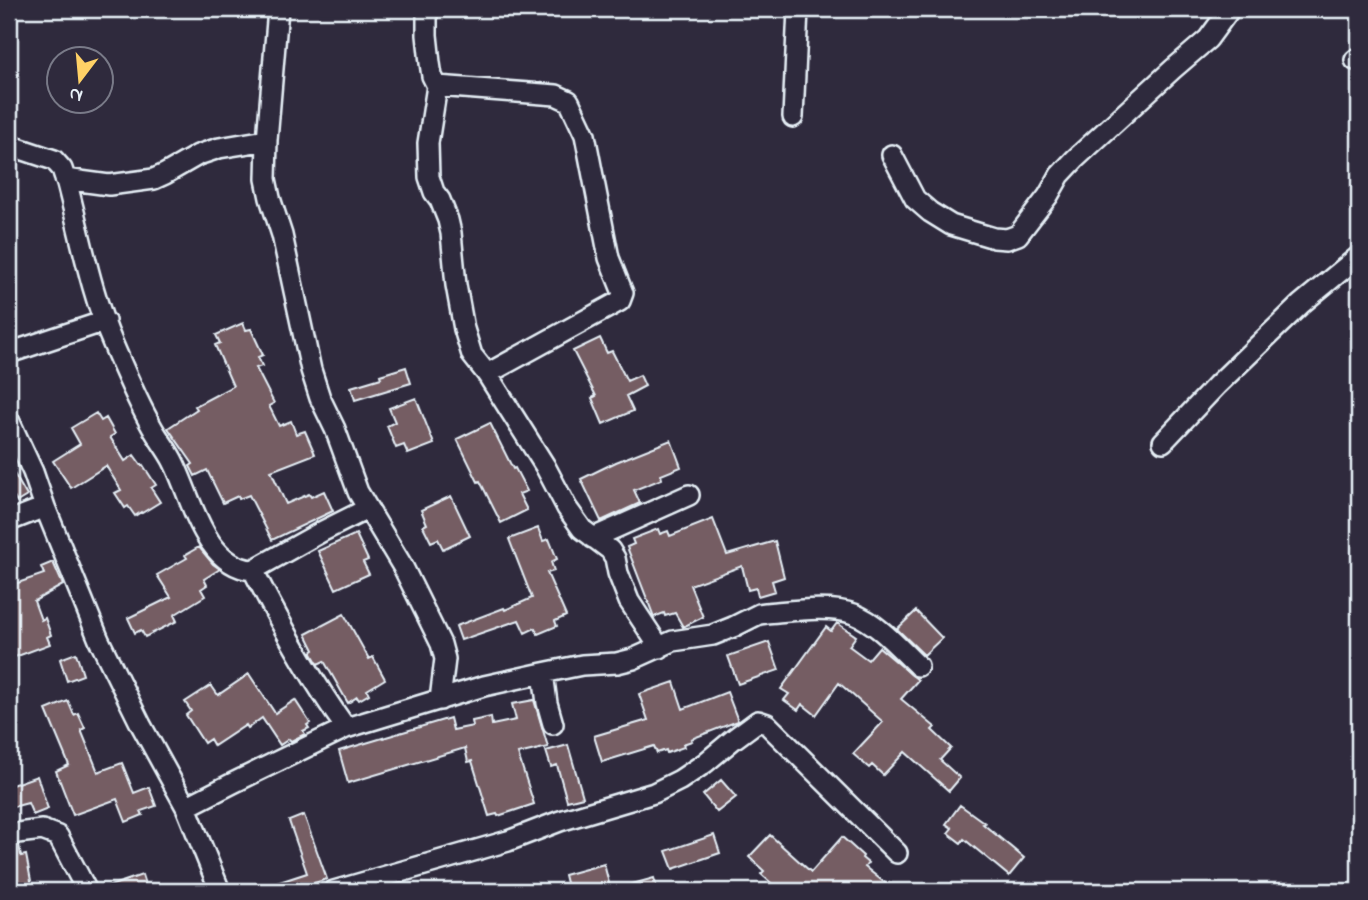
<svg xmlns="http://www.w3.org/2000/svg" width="1368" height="900" font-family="'Indie Flower',sans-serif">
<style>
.building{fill:#745d64;stroke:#e8f1f8;stroke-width:2}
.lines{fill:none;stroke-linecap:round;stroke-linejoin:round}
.minor-casing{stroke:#e8f1f8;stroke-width:24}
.minor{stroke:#2f2a3d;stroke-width:19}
</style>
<rect width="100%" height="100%" fill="#2f2a3d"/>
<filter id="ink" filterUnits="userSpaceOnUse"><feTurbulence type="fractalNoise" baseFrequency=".0143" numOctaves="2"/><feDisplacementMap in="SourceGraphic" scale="14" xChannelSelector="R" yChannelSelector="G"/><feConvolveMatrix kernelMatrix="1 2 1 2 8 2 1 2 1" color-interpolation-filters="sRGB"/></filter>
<g filter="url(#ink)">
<!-- building -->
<path class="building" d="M 243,323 L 246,330 L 251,329 L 263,355 L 258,357 L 262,366 L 256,368 L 274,403 L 269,406 L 279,426 L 291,421 L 296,434 L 305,431 L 315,454 L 271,471 L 286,504 L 309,494 L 311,497 L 324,491 L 333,511 L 272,540 L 249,495 L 239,499 L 238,496 L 223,503 L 207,470 L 195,476 L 190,466 L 193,464 L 168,428 L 197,409 L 195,406 L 233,386 L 215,345 L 220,343 L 216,335 Z
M 600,338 L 607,353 L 612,351 L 627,381 L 640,375 L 645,386 L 626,396 L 633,411 L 603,424 L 592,398 L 596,396 L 573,351 Z
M 406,367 L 411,383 L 355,400 L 351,387 L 381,378 L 380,375 Z
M 416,398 L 434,444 L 408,454 L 404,445 L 396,448 L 387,426 L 395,422 L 389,408 Z
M 96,413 L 101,421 L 106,418 L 115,434 L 110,437 L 125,461 L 134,455 L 142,466 L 143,465 L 156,485 L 151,488 L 160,502 L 142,513 L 141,512 L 135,516 L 128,506 L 125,508 L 115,493 L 121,490 L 106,466 L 71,488 L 53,461 L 80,444 L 71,428 Z
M 490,423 L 513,469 L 515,468 L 527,491 L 519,494 L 527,510 L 501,523 L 480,481 L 478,482 L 457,439 Z
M 671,440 L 681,467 L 661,475 L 662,479 L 634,490 L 640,503 L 601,521 L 581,479 L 616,462 Z
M 9,465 L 27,496 L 17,502 L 9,489 Z
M 451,496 L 470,536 L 443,549 L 438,539 L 431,542 L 423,526 L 427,524 L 421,510 Z
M 713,519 L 727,555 L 775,541 L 784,577 L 772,581 L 775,591 L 758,596 L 756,588 L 748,590 L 742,566 L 690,585 L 703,617 L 683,627 L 675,613 L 665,616 L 664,613 L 654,617 L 627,547 L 634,544 L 632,539 L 658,529 L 660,534 L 668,531 L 670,536 Z
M 538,528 L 543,541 L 549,539 L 557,559 L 551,562 L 554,571 L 547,573 L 566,616 L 555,621 L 557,626 L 538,634 L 535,628 L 525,633 L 519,620 L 461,640 L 456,626 L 504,608 L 505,610 L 532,598 L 509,539 Z
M 356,534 L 368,560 L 363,562 L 369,574 L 336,589 L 318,551 Z
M 199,547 L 213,564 L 220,569 L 204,579 L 207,585 L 201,589 L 205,596 L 174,615 L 177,621 L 145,637 L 141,630 L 135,633 L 128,618 L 171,597 L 157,575 L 187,558 L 185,555 Z
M 53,562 L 63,585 L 34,601 L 41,620 L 45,618 L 51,635 L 47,637 L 50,644 L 15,657 L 9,639 L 9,586 L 44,574 L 41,567 Z
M 916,611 L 942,638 L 924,655 L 897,629 Z
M 344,614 L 369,659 L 373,657 L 385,679 L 367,690 L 369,694 L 359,700 L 357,697 L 348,703 L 324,661 L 318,664 L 311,652 L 314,650 L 306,634 Z
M 837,623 L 856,636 L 849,646 L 868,660 L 879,647 L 918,680 L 901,699 L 935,727 L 932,730 L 951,748 L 940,760 L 960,778 L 949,791 L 905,752 L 883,775 L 872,765 L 869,768 L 853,754 L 883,722 L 839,683 L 816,715 L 802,704 L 798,710 L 784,700 L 789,694 L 781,689 L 826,627 L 831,631 Z
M 769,642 L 779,670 L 738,684 L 728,656 Z
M 76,653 L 83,675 L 67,681 L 60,659 Z
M 249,674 L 275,713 L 295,700 L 310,723 L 307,725 L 309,728 L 303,731 L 305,734 L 291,741 L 289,739 L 280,745 L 262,718 L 248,728 L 246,725 L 214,746 L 210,739 L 204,743 L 186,715 L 191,711 L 185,702 L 211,685 L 218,695 Z
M 674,682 L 683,709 L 727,692 L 738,721 L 691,739 L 692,741 L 683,744 L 684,747 L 667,753 L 666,750 L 657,753 L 654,746 L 602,762 L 594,736 L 648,720 L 639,694 Z
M 534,700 L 548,747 L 518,754 L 534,804 L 498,816 L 497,814 L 489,816 L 472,761 L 468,762 L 465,748 L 348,783 L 339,751 L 450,718 L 453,730 L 473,726 L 472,721 L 491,717 L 492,725 L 516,720 L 512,704 Z
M 68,701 L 74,715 L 78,713 L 85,728 L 81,730 L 98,772 L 122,763 L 134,793 L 149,787 L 156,806 L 141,811 L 143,815 L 126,822 L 117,799 L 73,815 L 56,771 L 69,765 L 46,710 Z
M 568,745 L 583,797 L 567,801 L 557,765 L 551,767 L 546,751 Z
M 37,776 L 48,809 L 33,815 L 28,803 L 9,808 L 9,786 Z
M 721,780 L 736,797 L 717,812 L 703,795 Z
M 960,805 L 985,823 L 983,824 L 1024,858 L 1009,876 L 964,839 L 961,843 L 948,833 L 952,828 L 946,824 Z
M 304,815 L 327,879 L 302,887 L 304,891 L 258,891 L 258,889 L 307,873 L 289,821 Z
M 714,835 L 720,853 L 673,869 L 666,851 Z
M 770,835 L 811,872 L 842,837 L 863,856 L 862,858 L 868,863 L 865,867 L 895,891 L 780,891 L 761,874 L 764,871 L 749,857 Z
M 19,845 L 21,856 L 26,855 L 33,891 L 9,891 L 9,846 Z
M 604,864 L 611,891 L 568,891 L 564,875 Z
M 142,875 L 147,891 L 101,891 L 101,889 Z
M 654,878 L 658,891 L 618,891 L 618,888 Z"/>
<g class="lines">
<!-- minor casing -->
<g class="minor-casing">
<path id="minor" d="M 278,9 L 267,140 L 266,179 L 270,198 L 282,235 L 311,370 L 320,398 L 335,429 L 358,492 L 403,567 L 441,644 L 445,659 L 440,700
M 427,9 L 427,35 L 430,63 L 432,76 L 437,86 L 428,143 L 429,177 L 434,192 L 440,200 L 448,220 L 451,233 L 456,285 L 464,329 L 472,355 L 487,374 L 545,466 L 567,508 L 582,529 L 610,550 L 615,558 L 618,573 L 629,601 L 660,648
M 1355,60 L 1359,57
M 437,86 L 556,95 L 569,101 L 585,135 L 609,258 L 623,293 L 620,301 L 487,374
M 793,117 L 798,9
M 9,145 L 54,160 L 62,169 L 67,184 C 81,237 91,294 113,344 C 125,372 137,401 152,427 C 158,438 166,448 172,459 C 191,494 203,566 253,570 L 323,531 L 367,509
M 892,155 L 915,199 L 930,212 L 951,225 L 994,238 L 1007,239 L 1018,235 L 1048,196 L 1060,175 L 1075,159 L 1173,69 L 1208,39 L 1230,9
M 65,179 L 109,185 L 154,179 L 165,174 L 198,155 L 219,148 L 267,140
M 9,353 L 105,321
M 9,420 L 33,472 L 45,507 L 99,640 L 141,725 L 186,807 L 220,891
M 1163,442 L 1217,385 L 1301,304 L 1359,256
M 9,521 L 45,507
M 593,538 L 689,495
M 253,570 C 281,625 310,678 346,728
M 553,724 L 547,703 L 543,673 L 582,665 L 617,663 L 633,659 L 673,641 L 713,635 L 733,627 L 759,614 L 766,613 C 791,611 830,605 854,614 C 879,624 899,648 918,666
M 186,807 L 233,783 L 346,728 L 484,686 L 543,673
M 9,834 L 42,830 L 58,836 L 87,891
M 334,891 L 508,841 L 560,821 L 654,793 L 680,780 L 705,763 L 735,738 L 758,721 L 767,724 L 897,853"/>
</g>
<!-- minor -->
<use href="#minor" class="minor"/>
</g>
</g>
<!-- margin -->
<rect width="1368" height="900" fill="none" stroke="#2f2a3d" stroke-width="35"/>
<rect x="18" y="18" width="1333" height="865" fill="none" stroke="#e8f1f8" stroke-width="2.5" filter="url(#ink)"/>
<!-- north arrow -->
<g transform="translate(80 80) rotate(196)"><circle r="33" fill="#2f2a3d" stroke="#797a88" stroke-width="2"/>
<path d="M0-5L12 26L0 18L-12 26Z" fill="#ffd166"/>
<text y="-10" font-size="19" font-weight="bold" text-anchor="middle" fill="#e8f1f8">N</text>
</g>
</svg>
